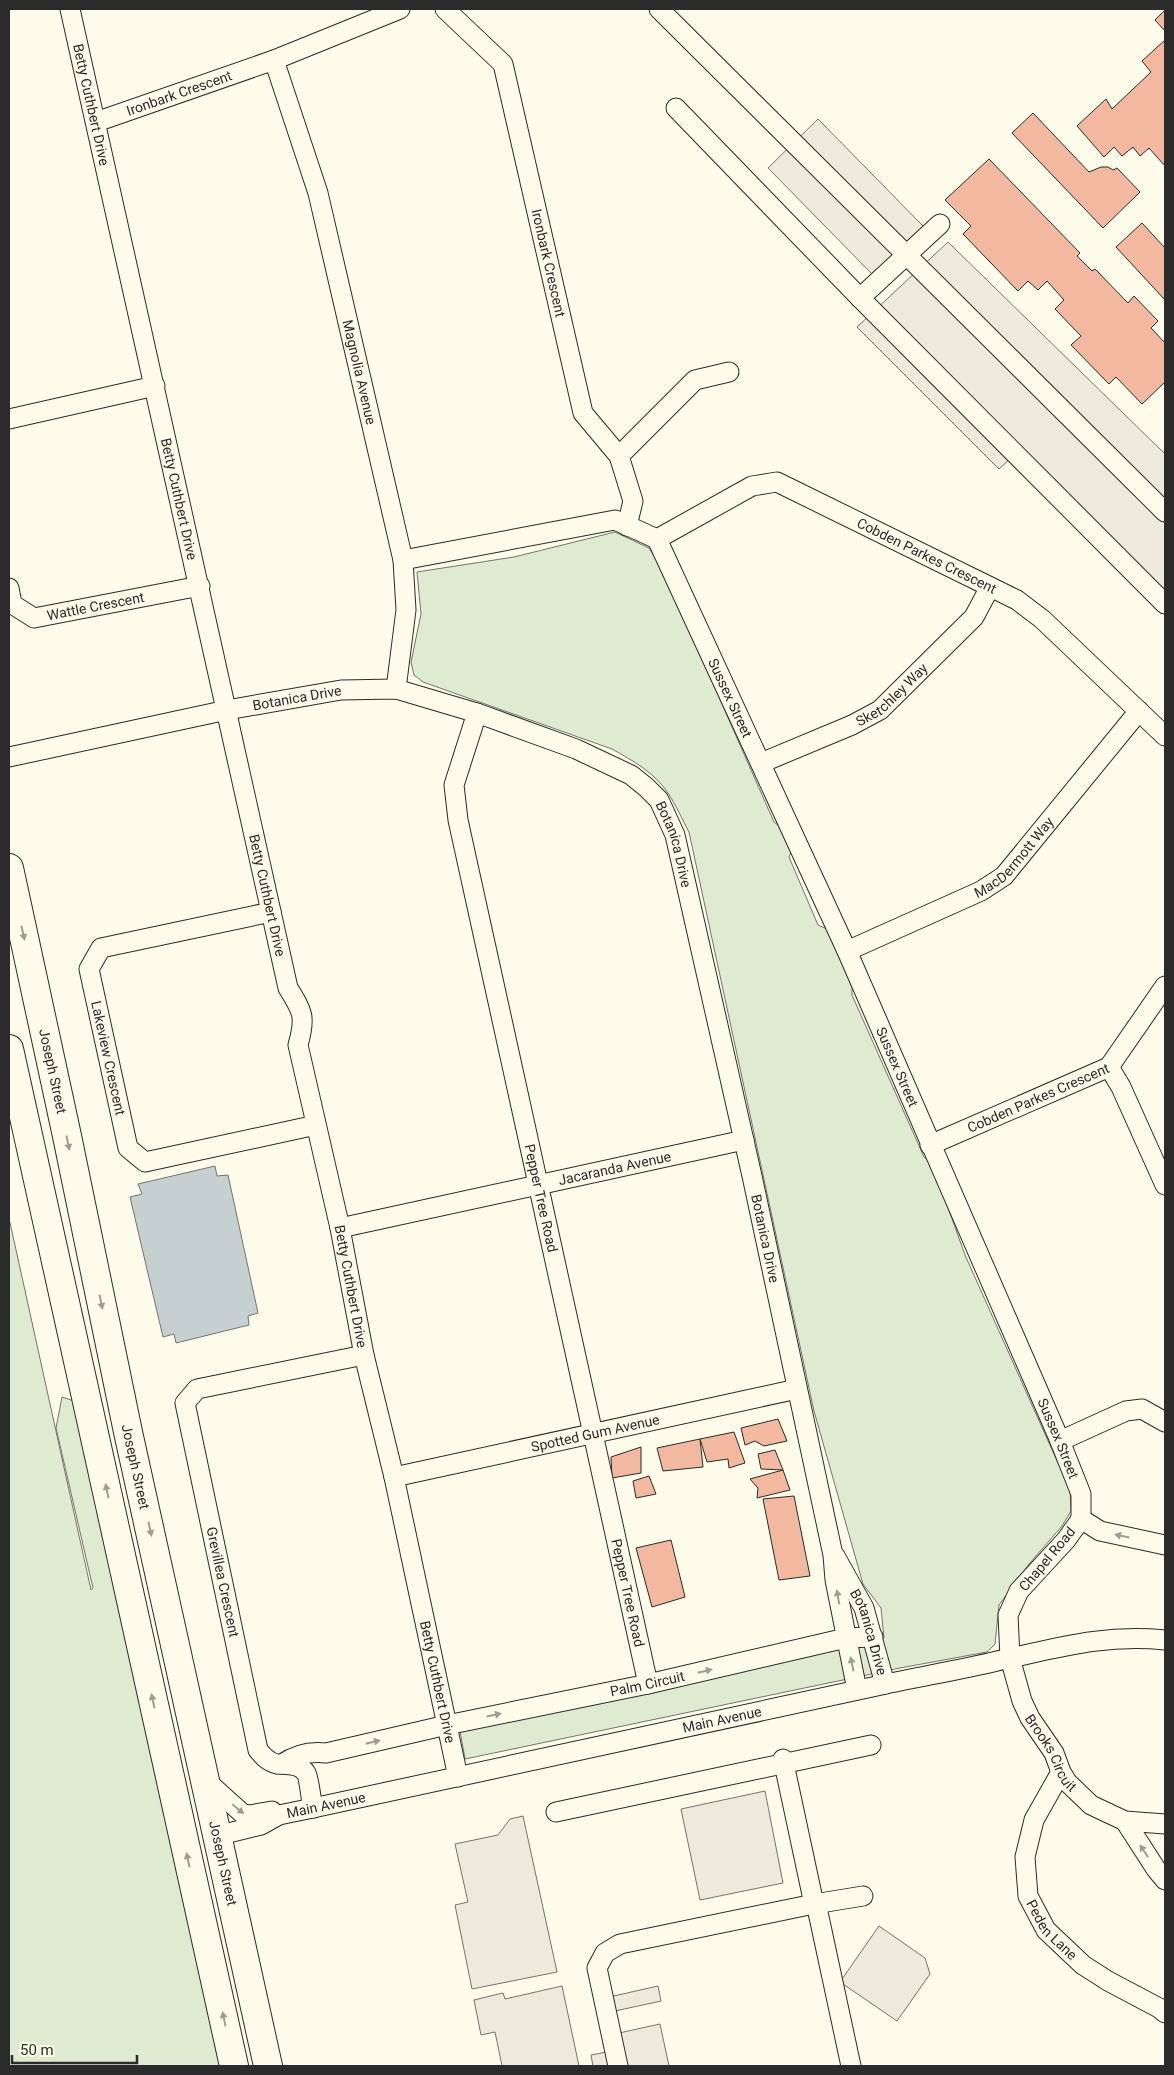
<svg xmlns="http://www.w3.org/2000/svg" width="1174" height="2075" font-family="Roboto,sans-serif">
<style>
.green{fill:#deebd1;stroke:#74746e}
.parking{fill:#eceadb;stroke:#74746e}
.water{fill:#c7d0d0;stroke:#74746e}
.building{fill:#f2b8a0;stroke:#2b2b2b}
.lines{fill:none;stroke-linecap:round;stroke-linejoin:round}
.minor-casing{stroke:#2b2b2b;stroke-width:21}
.highway-casing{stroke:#2b2b2b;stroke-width:30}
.minor{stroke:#fdfbea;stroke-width:19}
.highway{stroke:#fdfbea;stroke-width:28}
.oneway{fill:#9e9d94}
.labels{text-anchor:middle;stroke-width:4;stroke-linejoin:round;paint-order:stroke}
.street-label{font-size:14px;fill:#2b2b2b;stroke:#fdfbea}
</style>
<rect width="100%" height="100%" fill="#fdfbea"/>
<!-- green -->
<path class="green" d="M 615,532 L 649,548 L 662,568 L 774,822 L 783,829 L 792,850 L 789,857 L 818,925 L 827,929 L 852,987 L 852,995 L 924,1157 L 932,1163 L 965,1255 L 1070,1490 L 1071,1511 L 1062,1526 L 1029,1564 L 999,1605 L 995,1644 L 987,1652 L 900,1668 L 465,1759 L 460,1731 L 884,1638 L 881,1608 L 863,1584 L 814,1411 L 689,832 C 682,819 676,805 668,793 C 655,773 632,760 612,749 L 423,682 L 414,675 L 411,662 L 421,614 L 417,572 L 514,557 Z
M 9,1218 L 91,1590 L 93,1588 L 56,1428 L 62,1397 L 74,1401 L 228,2066 L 9,2066 Z"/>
<!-- parking -->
<path class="parking" d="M 818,119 L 923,226 L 873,275 L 768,168 Z
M 948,242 L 1165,454 L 1165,611 L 1012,457 L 999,469 L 857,327 Z
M 765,1791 L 783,1883 L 700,1900 L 681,1809 Z
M 523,1816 L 557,1972 L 472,1989 L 455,1905 L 468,1902 L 455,1844 L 498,1835 L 510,1819 Z
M 879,1926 L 925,1958 L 930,1974 L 897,2021 L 840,1982 Z
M 562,1986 L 579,2066 L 502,2066 L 495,2032 L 481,2035 L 474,2000 L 503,1993 L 505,1999 Z
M 658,1986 L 661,2001 L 615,2011 L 619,2033 L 660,2024 L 669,2066 L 593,2066 L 591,2055 L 607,2052 L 596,2000 Z"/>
<!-- water -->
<path class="water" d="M 215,1166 L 217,1176 L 228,1175 L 258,1313 L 248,1316 L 249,1325 L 176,1343 L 174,1334 L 163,1337 L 130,1197 L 142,1194 L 138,1184 Z"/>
<!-- building -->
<path class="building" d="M 1165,10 L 1165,31 L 1155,20 Z
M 1165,40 L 1165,166 L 1149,148 L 1140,156 L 1133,147 L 1122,156 L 1114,147 L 1104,157 L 1077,126 L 1106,99 L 1112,109 L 1151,72 L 1142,61 Z
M 1033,113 L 1089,172 L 1101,167 L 1108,167 L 1113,170 L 1117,168 L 1140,192 L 1103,228 L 1012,133 Z
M 989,159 L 1080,253 L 1077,256 L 1092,271 L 1095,269 L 1128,303 L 1134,296 L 1158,321 L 1151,328 L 1165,343 L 1165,382 L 1142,404 L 1116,377 L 1109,384 L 1071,345 L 1081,336 L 1055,309 L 1064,300 L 1047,281 L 1038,290 L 1028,281 L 1018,291 L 963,234 L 971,226 L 945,200 Z
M 1142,223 L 1165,248 L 1165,300 L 1116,247 Z
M 778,1419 L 787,1441 L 764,1446 L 755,1441 L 745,1445 L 741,1428 Z
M 734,1432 L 745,1463 L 729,1468 L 728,1459 L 707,1462 L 700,1439 Z
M 700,1439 L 703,1467 L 663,1471 L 657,1448 Z
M 641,1447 L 641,1473 L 612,1478 L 611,1457 Z
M 775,1450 L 783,1470 L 761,1469 L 758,1454 Z
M 783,1470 L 790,1490 L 757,1498 L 758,1488 L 750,1479 Z
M 649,1476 L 656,1494 L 636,1498 L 633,1481 Z
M 794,1496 L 810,1576 L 779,1580 L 763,1499 Z
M 671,1540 L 685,1597 L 652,1607 L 636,1548 Z"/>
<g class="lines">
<!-- minor casing -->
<g class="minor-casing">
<g id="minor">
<path id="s1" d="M 70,9 L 288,988 C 303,1012 306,1017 298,1045 L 340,1228 L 364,1355 L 394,1477 L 458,1777"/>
<path id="s2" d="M 445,9 L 503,64 L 583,413 L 619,456 L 633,501 L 627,526"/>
<path d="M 659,9 L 1165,512"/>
<path id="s3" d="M 274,60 L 318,193 L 403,560 L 406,610 L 396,689"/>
<path d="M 676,108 L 860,298 L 1165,604"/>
<path id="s4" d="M 96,122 L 274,60 L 400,9"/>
<path d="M 860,298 L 940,224"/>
<path d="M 9,419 L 155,386"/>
<path d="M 619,456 L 695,380 L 729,372"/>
<path id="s5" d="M 657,539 L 847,951 L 1060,1441 L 1081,1494 L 1081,1519"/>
<path id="s6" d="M 657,539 L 752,486 L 777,482 L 1017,600 L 1042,619 L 1165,736"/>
<path d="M 403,560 L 615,520 L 657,539"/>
<path id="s7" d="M 9,588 L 12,604 L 34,618 L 200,586"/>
<path id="s8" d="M 477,713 L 454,785 L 458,820 L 648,1684"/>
<path id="s9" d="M 9,757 L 227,710 L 341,690 L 396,689 L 477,713 L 576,749 L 631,775 L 646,787 L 659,800 L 675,835 L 752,1176 L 833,1555 L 835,1580 L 857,1690"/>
<path id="s10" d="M 761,763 L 852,725 L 880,710 L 974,617 L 990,587"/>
<path id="s11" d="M 271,912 L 101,948 L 89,969 L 128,1148 L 145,1162 L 316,1125"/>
<path id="s12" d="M 847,951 L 981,891 L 1004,876 L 1139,711"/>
<path d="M 1109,1067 L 1121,1087 L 1165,1185"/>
<path id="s13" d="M 930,1145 L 1109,1067 L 1165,986"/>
<path id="s14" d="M 340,1228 L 744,1140"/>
<path d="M 1060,1441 L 1126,1411 L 1142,1409 L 1165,1422"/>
<path id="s15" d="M 394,1477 L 797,1389"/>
<path id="s16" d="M 1081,1519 L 1066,1540 L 1019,1591 L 1008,1615 L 1010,1658 L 1022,1701 L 1030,1718 L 1054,1753 L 1061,1772 L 1067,1782 L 1091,1805 L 1125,1821 L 1165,1824"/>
<path d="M 1081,1519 L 1100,1531 L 1165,1545"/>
<path id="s17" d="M 835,1556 L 864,1608 L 885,1684"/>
<path id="s18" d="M 282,1764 C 295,1755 310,1751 326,1753 L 447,1725 L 648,1684 L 846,1638 L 873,1637"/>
<path id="s19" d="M 1061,1772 L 1034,1820 L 1025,1857 L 1028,1896 L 1046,1930 L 1083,1965 L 1108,1981 L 1159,2008 L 1165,2013"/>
<path d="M 204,1779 L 243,1814 L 250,1815 L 272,1811"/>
<path d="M 313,1808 C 311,1800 309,1777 306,1773 C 300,1763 286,1765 277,1764 C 268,1762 263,1756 258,1750 L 185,1403 L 197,1389 L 364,1355"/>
<path d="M 556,1812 L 871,1745"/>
<path d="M 1125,1821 L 1156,1869 L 1165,1880"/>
<path id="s20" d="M 216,1836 L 261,1825 L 279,1815 L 313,1808 C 504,1767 695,1725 886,1684 C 923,1676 960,1670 997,1661 C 1058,1648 1102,1634 1165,1640"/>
<path d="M 816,1903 L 851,2066"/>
<path d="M 814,1904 L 863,1896"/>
<path d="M 618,2066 L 597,1968 L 605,1953 L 620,1944 L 814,1904 L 783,1759"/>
</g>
</g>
<!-- highway casing -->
<g class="highway-casing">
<g id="highway">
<path id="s21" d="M 9,868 L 67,1136 L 128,1432 L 268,2066"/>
<path d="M 9,1049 L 234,2066"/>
</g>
</g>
<!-- minor -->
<use href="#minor" class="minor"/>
<!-- highway -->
<use href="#highway" class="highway"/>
</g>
<!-- one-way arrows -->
<defs><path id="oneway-solid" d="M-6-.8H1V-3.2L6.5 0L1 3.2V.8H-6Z" transform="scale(1.25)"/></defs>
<g class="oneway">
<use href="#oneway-solid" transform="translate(23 933) rotate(78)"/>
<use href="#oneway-solid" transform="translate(68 1143) rotate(78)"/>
<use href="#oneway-solid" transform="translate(101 1302) rotate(78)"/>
<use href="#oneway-solid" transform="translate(107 1491) rotate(-102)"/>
<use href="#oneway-solid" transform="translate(150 1529) rotate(78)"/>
<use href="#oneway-solid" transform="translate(1122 1536) rotate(-168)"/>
<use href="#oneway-solid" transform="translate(838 1597) rotate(-100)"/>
<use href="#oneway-solid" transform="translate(852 1664) rotate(-102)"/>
<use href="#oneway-solid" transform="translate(705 1671) rotate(-13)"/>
<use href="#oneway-solid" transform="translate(153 1701) rotate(-102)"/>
<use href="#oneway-solid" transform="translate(494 1715) rotate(-12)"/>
<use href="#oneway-solid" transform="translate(373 1742) rotate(-13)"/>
<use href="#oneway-solid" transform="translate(238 1809) rotate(39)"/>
<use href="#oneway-solid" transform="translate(1144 1851) rotate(-123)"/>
<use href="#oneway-solid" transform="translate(188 1860) rotate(-102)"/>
<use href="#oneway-solid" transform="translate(224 2019) rotate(-102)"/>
</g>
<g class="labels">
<!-- street labels -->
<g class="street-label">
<text dy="5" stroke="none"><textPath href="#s4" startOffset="88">Ironbark Crescent</textPath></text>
<text dy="5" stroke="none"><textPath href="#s1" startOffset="98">Betty Cuthbert Drive</textPath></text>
<text dy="5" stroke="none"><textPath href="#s2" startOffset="284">Ironbark Crescent</textPath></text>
<text dy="5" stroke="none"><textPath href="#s3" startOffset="324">Magnolia Avenue</textPath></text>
<text dy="5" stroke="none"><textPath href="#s1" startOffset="502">Betty Cuthbert Drive</textPath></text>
<text dy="5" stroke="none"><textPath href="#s6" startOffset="301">Cobden Parkes Crescent</textPath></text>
<text dy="5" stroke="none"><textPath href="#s7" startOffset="105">Wattle Crescent</textPath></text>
<text dy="5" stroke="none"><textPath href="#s10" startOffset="149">Sketchley Way</textPath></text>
<text dy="5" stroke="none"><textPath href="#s5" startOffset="175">Sussex Street</textPath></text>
<text dy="5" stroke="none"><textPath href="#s9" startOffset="294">Botanica Drive</textPath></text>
<text dy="5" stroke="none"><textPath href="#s9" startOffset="729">Botanica Drive</textPath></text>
<text dy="5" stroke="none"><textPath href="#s12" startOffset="194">MacDermott Way</textPath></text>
<text dy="5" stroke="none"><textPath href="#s1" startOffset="908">Betty Cuthbert Drive</textPath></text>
<text dy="5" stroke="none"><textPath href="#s11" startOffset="289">Lakeview Crescent</textPath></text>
<text dy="5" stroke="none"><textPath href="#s5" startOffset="580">Sussex Street</textPath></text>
<text dy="5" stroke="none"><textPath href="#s21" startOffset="208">Joseph Street</textPath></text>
<text dy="5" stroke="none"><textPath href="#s13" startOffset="118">Cobden Parkes Crescent</textPath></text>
<text dy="5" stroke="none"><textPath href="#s14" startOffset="281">Jacaranda Avenue</textPath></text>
<text dy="5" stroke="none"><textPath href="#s8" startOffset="498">Pepper Tree Road</textPath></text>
<text dy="5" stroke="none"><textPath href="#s9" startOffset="1134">Botanica Drive</textPath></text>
<text dy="5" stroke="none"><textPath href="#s1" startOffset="1311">Betty Cuthbert Drive</textPath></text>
<text dy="5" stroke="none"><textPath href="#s15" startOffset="206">Spotted Gum Avenue</textPath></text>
<text dy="5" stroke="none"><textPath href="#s5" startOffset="985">Sussex Street</textPath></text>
<text dy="5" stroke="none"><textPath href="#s21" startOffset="612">Joseph Street</textPath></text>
<text transform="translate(1047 1559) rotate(-50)" y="5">Chapel Road</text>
<text transform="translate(223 1582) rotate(78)" y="5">Grevillea Crescent</text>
<text dy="5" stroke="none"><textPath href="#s8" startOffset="902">Pepper Tree Road</textPath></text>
<text dy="5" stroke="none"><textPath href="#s17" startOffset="84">Botanica Drive</textPath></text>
<text dy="5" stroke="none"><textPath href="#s1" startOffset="1716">Betty Cuthbert Drive</textPath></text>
<text dy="5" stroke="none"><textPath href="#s18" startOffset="375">Palm Circuit</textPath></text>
<text dy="5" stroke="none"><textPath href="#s20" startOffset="520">Main Avenue</textPath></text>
<text dy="5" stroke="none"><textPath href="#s16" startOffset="269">Brooks Circuit</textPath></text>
<text dy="5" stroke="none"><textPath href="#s20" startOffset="115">Main Avenue</textPath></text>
<text dy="5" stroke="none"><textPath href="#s21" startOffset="1018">Joseph Street</textPath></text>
<text dy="5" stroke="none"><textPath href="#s19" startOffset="174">Peden Lane</textPath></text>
</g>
</g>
<!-- border -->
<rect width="1174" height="2075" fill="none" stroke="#2b2b2b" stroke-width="20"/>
<!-- scale -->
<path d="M12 2055v8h125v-8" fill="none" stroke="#2b2b2b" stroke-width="2.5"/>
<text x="20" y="2055" font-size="15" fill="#2b2b2b" stroke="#fdfbea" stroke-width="4" paint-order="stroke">50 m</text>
</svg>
